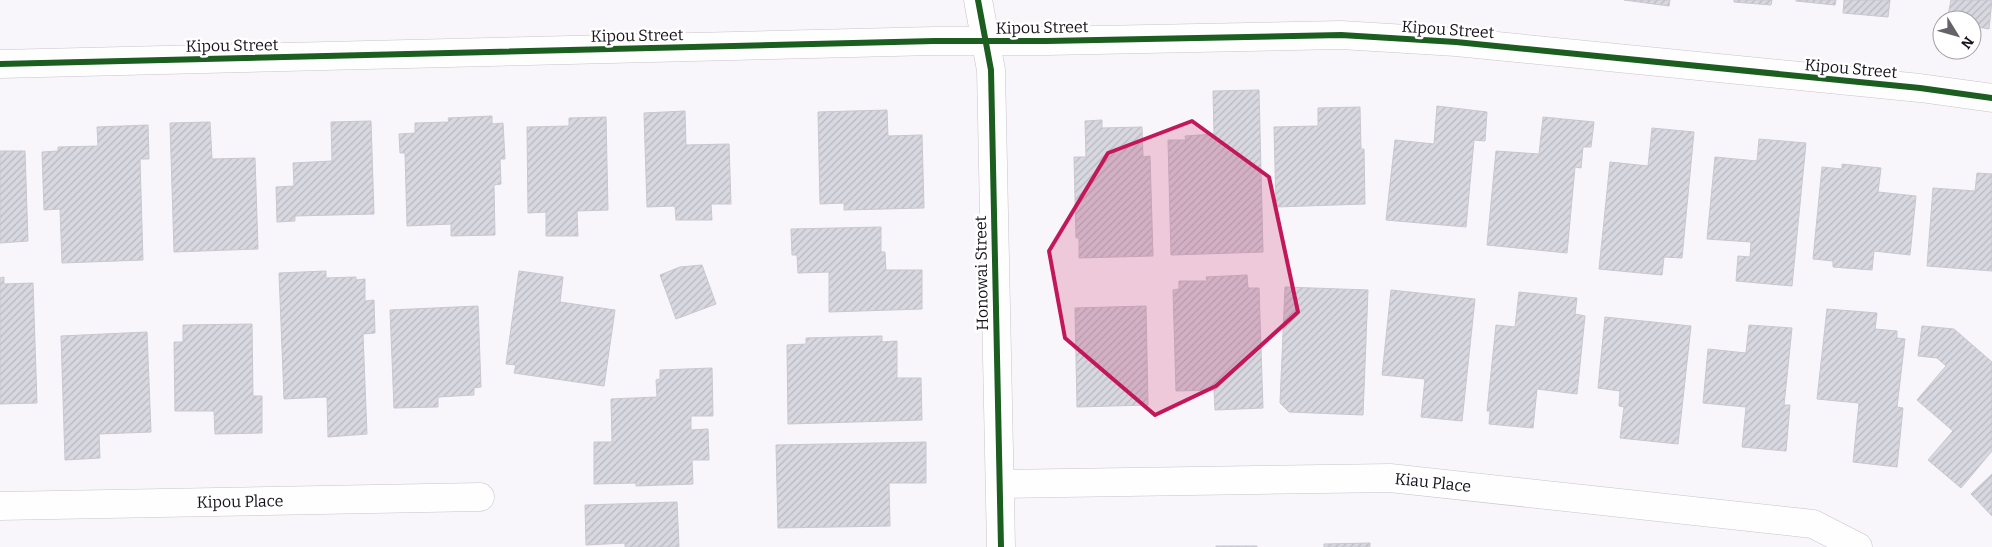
<svg xmlns="http://www.w3.org/2000/svg" width="1992" height="547" font-family="Bitter,serif">
<style>
.building{fill:url(#building-hatch);stroke:#c9c8d0}
.lines{fill:none;stroke-linecap:round;stroke-linejoin:round}
.street-casing{stroke:#c8c4cb;stroke-width:29}
.secondary-casing{stroke:#c8c4cb;stroke-width:29}
.street{stroke:#fefefe;stroke-width:28}
.secondary{stroke:#fefefe;stroke-width:28}
.cycleway-casing{stroke:#fff;stroke-width:9}
.cycleway{stroke:#1b5e20;stroke-width:6}
.marked{fill:#c2185b;fill-opacity:0.2;stroke:#c2185b;stroke-width:4;stroke-linejoin:round}
.labels{text-anchor:middle;stroke-width:5;stroke-linejoin:round;paint-order:stroke}
.street-label{font-size:16px;fill:#17121c;stroke:#fff}
</style>
<defs>
<pattern id="building-hatch" width="6" height="6" patternUnits="userSpaceOnUse" patternTransform="scale(1.25)"><rect width="6" height="6" fill="#d8d8e0"/><path d="M-1 1l2-2M0 6l6-6M5 7l2-2" fill="none" stroke="#b9b8c0"/></pattern>
</defs>
<rect width="100%" height="100%" fill="#f8f6fa"/>
<!-- building -->
<path class="building" d="M 1624,0 L 1670,0 L 1669,6 Z
M 1734,0 L 1772,0 L 1771,5 L 1734,2 Z
M 1796,0 L 1836,0 L 1835,5 L 1796,1 Z
M 1844,0 L 1890,0 L 1888,17 L 1843,13 Z
M 1951,0 L 1992,0 L 1989,29 L 1972,26 L 1972,20 L 1947,20 Z
M 1259,90 L 1263,252 L 1171,255 L 1168,140 L 1186,140 L 1185,136 L 1214,134 L 1213,91 Z
M 1437,106 L 1487,112 L 1485,141 L 1474,140 L 1466,227 L 1386,220 L 1395,140 L 1434,144 Z
M 1360,107 L 1361,149 L 1364,149 L 1365,204 L 1276,207 L 1274,127 L 1318,126 L 1318,108 Z
M 887,110 L 888,136 L 922,135 L 924,208 L 844,210 L 844,203 L 820,204 L 818,112 Z
M 685,111 L 686,145 L 729,144 L 731,204 L 711,204 L 712,220 L 676,220 L 675,206 L 647,207 L 644,113 Z
M 492,116 L 492,124 L 503,123 L 505,159 L 500,159 L 501,184 L 494,185 L 495,235 L 451,236 L 451,224 L 407,226 L 405,153 L 400,153 L 399,134 L 415,133 L 415,123 L 449,122 L 448,118 Z
M 606,117 L 608,210 L 577,211 L 578,236 L 546,236 L 546,212 L 528,213 L 527,127 L 569,126 L 569,118 Z
M 1543,117 L 1594,122 L 1591,147 L 1583,147 L 1581,168 L 1575,167 L 1567,253 L 1487,245 L 1496,151 L 1539,154 Z
M 1102,120 L 1102,128 L 1142,127 L 1143,157 L 1150,156 L 1153,256 L 1079,258 L 1079,238 L 1076,238 L 1074,157 L 1086,157 L 1085,121 Z
M 371,121 L 374,214 L 295,216 L 295,221 L 277,222 L 276,187 L 294,186 L 293,163 L 332,161 L 331,122 Z
M 210,122 L 212,159 L 255,158 L 258,249 L 174,252 L 170,123 Z
M 148,125 L 149,159 L 140,159 L 143,260 L 62,263 L 60,209 L 44,210 L 42,152 L 58,151 L 58,147 L 98,146 L 97,127 Z
M 1652,128 L 1694,132 L 1682,258 L 1664,257 L 1662,275 L 1599,269 L 1610,162 L 1648,166 Z
M 1759,139 L 1806,143 L 1792,286 L 1736,281 L 1738,256 L 1750,257 L 1751,242 L 1707,239 L 1715,157 L 1757,161 Z
M 0,151 L 25,151 L 28,241 L 0,243 Z
M 1842,164 L 1881,168 L 1878,192 L 1916,196 L 1910,255 L 1874,251 L 1872,270 L 1833,267 L 1833,261 L 1813,259 L 1822,167 L 1842,169 Z
M 1977,173 L 1992,174 L 1992,271 L 1927,266 L 1933,188 L 1975,191 Z
M 881,227 L 881,252 L 885,252 L 886,270 L 922,270 L 922,309 L 829,312 L 829,272 L 798,273 L 797,255 L 792,255 L 791,229 Z
M 702,265 L 716,304 L 676,319 L 660,275 L 680,267 Z
M 326,271 L 326,278 L 356,277 L 356,280 L 365,279 L 365,301 L 374,300 L 375,333 L 363,334 L 367,434 L 328,437 L 327,397 L 284,399 L 279,273 Z
M 519,271 L 563,277 L 560,302 L 615,310 L 604,386 L 514,373 L 516,365 L 506,364 Z
M 1247,275 L 1248,288 L 1259,288 L 1263,408 L 1215,410 L 1214,390 L 1176,391 L 1173,290 L 1179,289 L 1179,281 L 1207,281 L 1206,277 Z
M 4,277 L 4,284 L 33,283 L 37,403 L 0,404 L 0,278 Z
M 1285,287 L 1368,290 L 1363,415 L 1289,412 L 1280,403 Z
M 1391,290 L 1475,299 L 1462,421 L 1421,417 L 1425,379 L 1382,375 Z
M 1519,292 L 1577,298 L 1575,314 L 1585,316 L 1577,394 L 1537,389 L 1533,428 L 1489,424 L 1490,411 L 1487,411 L 1496,325 L 1515,327 Z
M 478,306 L 481,387 L 474,388 L 474,395 L 438,397 L 438,407 L 394,408 L 390,310 Z
M 1146,306 L 1148,405 L 1077,407 L 1075,308 Z
M 1827,309 L 1877,313 L 1875,329 L 1897,331 L 1897,338 L 1905,339 L 1897,407 L 1903,408 L 1897,467 L 1853,462 L 1859,403 L 1817,399 Z
M 1605,317 L 1691,326 L 1678,444 L 1620,438 L 1624,407 L 1619,406 L 1620,391 L 1598,388 Z
M 252,324 L 253,396 L 262,396 L 262,433 L 215,434 L 214,411 L 175,411 L 174,342 L 183,342 L 183,325 Z
M 1749,325 L 1792,328 L 1784,405 L 1790,405 L 1786,451 L 1742,447 L 1746,407 L 1703,403 L 1708,349 L 1746,353 Z
M 1922,326 L 1954,329 L 1992,362 L 1992,451 L 1961,488 L 1928,460 L 1953,431 L 1917,400 L 1946,366 L 1937,358 L 1918,356 Z
M 147,332 L 151,432 L 99,434 L 100,458 L 65,460 L 61,336 Z
M 882,336 L 882,342 L 897,341 L 897,378 L 921,378 L 922,420 L 788,424 L 787,345 L 806,344 L 806,338 Z
M 712,368 L 713,416 L 691,416 L 691,430 L 708,429 L 709,460 L 692,460 L 693,484 L 636,486 L 636,483 L 594,484 L 594,442 L 612,442 L 611,399 L 657,397 L 656,380 L 660,379 L 660,370 Z
M 926,442 L 926,483 L 889,483 L 890,526 L 778,528 L 776,445 Z
M 1992,474 L 1992,516 L 1971,494 Z
M 677,502 L 679,547 L 625,547 L 625,543 L 586,545 L 585,505 Z
M 1370,543 L 1370,547 L 1324,547 L 1324,544 Z
M 1216,546 L 1257,546 L 1257,547 L 1216,547 Z"/>
<g class="lines">
<!-- street casing -->
<g class="street-casing">
<path id="street" d="M 0,64 L 934,41 L 1047,41 L 1341,35 L 1456,42 L 1920,88 L 1992,98
M 1000,484 L 1390,478 L 1813,524 L 1858,547
M 0,506 L 480,497"/>
</g>
<!-- secondary casing -->
<g class="secondary-casing">
<path id="secondary" d="M 978,0 L 991,70 L 1001,547"/>
</g>
<!-- street -->
<use href="#street" class="street"/>
<!-- secondary -->
<use href="#secondary" class="secondary"/>
<!-- cycleway casing -->
<g class="cycleway-casing">
<path id="cycleway" d="M 978,0 L 991,70 L 1001,547
M 0,64 L 934,41 L 1047,41 L 1341,35 L 1456,42 L 1920,88 L 1992,98"/>
</g>
<!-- cycleway -->
<use href="#cycleway" class="cycleway"/>
</g>
<!-- marked area -->
<path class="marked" d="M 1192,121 L 1269,177 L 1298,312 L 1216,386 L 1155,415 L 1065,338 L 1049,251 L 1108,153 Z"/>
<g class="labels">
<!-- street labels -->
<g class="street-label">
<text transform="translate(1042 27) rotate(-1)" y="6">Kipou Street</text>
<text transform="translate(1448 29) rotate(4)" y="6">Kipou Street</text>
<text transform="translate(637 35) rotate(-1)" y="6">Kipou Street</text>
<text transform="translate(232 45) rotate(-1)" y="6">Kipou Street</text>
<text transform="translate(1851 68) rotate(5)" y="6">Kipou Street</text>
<text transform="translate(981 273) rotate(-91)" y="6">Honowai Street</text>
<text transform="translate(1433 482) rotate(6)" y="6">Kiau Place</text>
<text transform="translate(240 501) rotate(-1)" y="6">Kipou Place</text>
</g>
</g>
<!-- north arrow -->
<g transform="translate(1957 35) rotate(127)"><circle r="24" fill="#ffffff" stroke="#a2a0a4"/>
<path d="M0-4L9 19L0 12L-9 19Z" fill="#66626a"/>
<text y="-8" font-size="14" font-weight="bold" text-anchor="middle" fill="#17121c">N</text>
</g>
</svg>
